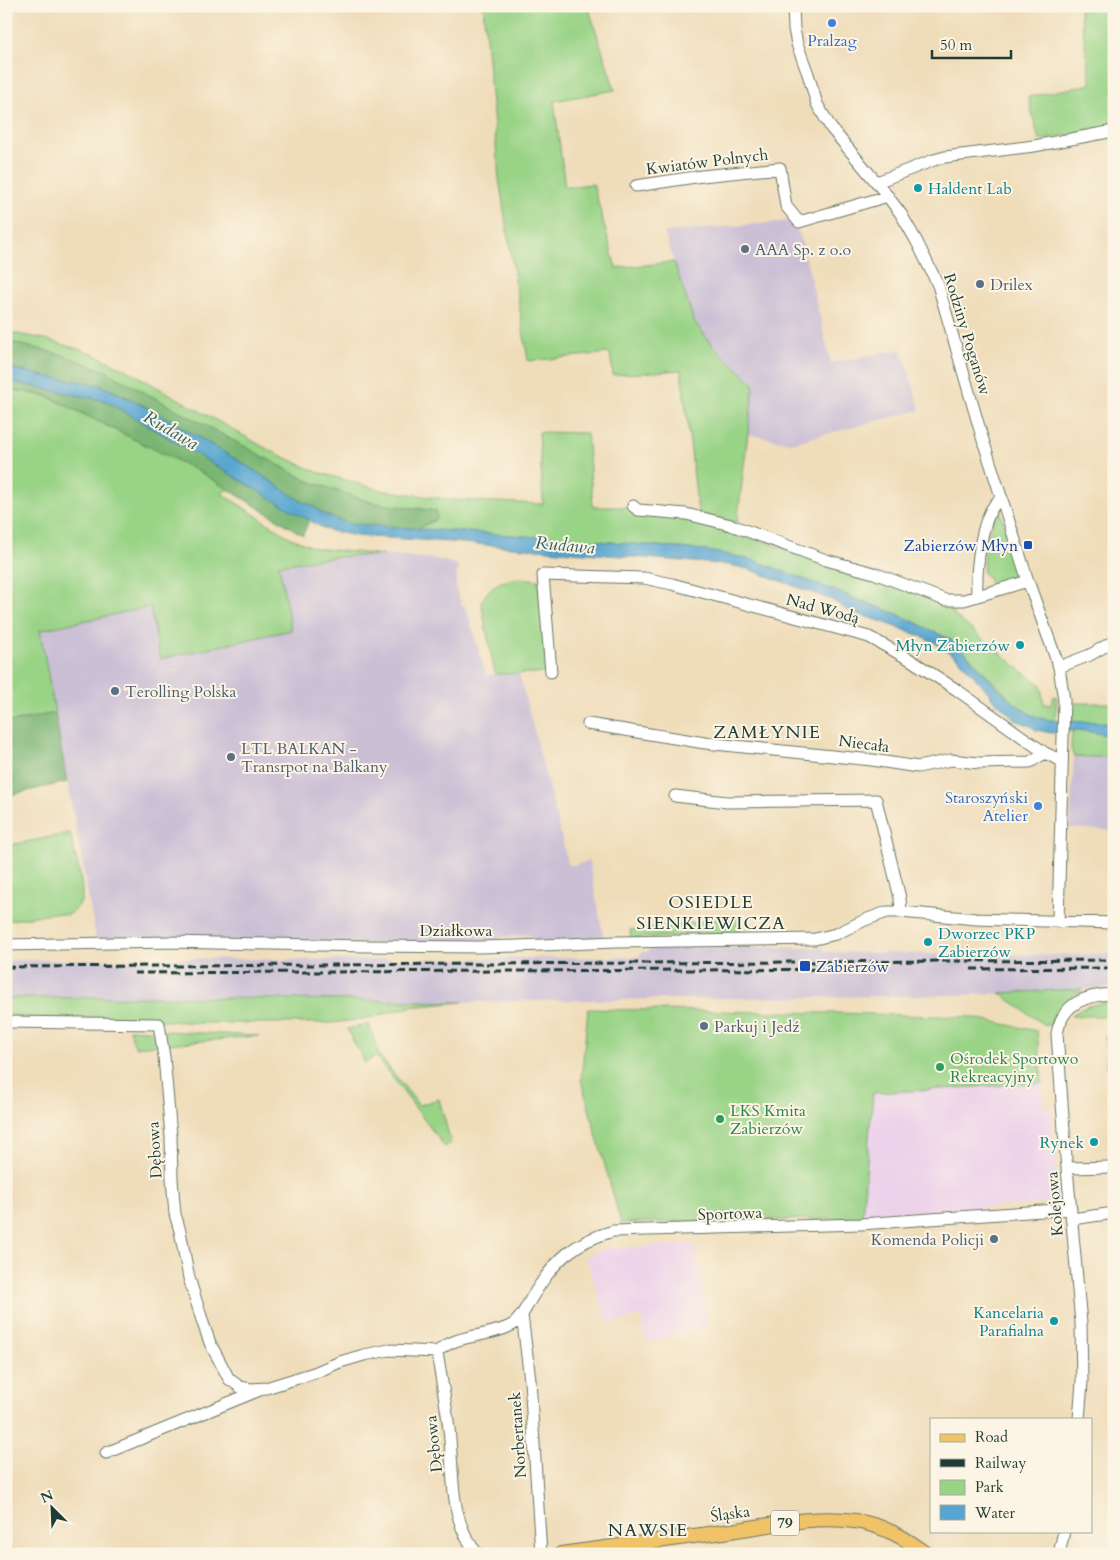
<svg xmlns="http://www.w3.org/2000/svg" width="1120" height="1560" font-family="Cardo,serif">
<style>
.built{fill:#ecd1ea}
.industrial{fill:#cbbfd5}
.green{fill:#99d386;stroke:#5c885d}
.forest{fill:#7ab573;stroke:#4c7954}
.water{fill:#57a5d0;stroke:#3b7182}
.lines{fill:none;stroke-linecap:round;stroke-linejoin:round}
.minor-casing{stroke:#687563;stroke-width:13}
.major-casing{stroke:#687563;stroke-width:16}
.minor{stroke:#fff;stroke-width:11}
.major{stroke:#f0c369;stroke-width:14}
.rail{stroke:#1f3d34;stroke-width:3;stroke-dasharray:8 4;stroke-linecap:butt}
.shop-dot{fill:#3f7fe0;stroke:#fcf5e5;stroke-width:2}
.culture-dot{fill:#0f9aa8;stroke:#fcf5e5;stroke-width:2}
.service-dot{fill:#5c6f8a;stroke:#fcf5e5;stroke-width:2}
.transit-dot{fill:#1a4fb4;stroke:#fcf5e5;stroke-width:2}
.leisure-dot{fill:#2e9e5b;stroke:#fcf5e5;stroke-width:2}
.labels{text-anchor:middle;stroke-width:4;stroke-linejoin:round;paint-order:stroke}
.shield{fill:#fcf5e5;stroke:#617469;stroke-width:1}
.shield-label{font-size:15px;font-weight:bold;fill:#1f3d34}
.shop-label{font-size:16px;fill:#366cbe;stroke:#fcf5e5}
.street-label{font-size:16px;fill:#1f3d34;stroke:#fcf5e5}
.culture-label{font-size:16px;fill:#0d838f;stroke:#fcf5e5;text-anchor:end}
.service-label{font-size:16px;fill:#4e5e75;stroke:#fcf5e5;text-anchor:start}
.transit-label{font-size:16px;fill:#164399;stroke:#fcf5e5;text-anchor:end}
.leisure-label{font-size:16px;fill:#27864d;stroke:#fcf5e5;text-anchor:start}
.water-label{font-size:18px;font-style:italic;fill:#305c63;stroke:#fcf5e5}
.neighbourhood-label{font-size:18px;letter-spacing:1px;fill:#1f3d34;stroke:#fcf5e5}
</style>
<rect width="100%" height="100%" fill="#fcf5e5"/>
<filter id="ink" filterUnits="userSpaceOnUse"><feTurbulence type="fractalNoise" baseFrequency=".02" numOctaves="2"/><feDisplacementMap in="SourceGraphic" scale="10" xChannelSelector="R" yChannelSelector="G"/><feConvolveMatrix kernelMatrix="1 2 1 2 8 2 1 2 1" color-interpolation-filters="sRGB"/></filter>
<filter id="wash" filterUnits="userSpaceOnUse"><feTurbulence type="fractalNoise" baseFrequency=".0096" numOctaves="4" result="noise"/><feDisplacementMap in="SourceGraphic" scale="20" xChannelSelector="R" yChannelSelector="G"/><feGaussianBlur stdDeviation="1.12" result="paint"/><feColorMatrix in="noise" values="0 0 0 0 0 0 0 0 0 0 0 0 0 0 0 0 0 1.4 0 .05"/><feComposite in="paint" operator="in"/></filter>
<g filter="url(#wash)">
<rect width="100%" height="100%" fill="#efddba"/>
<!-- built -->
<path class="built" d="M 1042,1083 L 1043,1107 L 1051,1107 L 1061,1202 L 862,1217 L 873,1093 Z
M 694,1244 L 708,1324 L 647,1343 L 641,1316 L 608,1323 L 586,1257 L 604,1249 Z"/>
<!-- industrial -->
<path class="industrial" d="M 792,221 L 800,235 L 831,363 L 902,349 L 920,410 L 791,443 L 747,434 L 754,384 L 713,346 L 694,321 L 664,232 Z
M 384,555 L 438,559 L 458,565 L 456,587 L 461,604 L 466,607 L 486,675 L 519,673 L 569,866 L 589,861 L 604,939 L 534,943 L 530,935 L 502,937 L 494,945 L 96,939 L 40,630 L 150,607 L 160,659 L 279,565 L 335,557 Z
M 1074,757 L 1114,757 L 1114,831 L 1070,828 Z
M 651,947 L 824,948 L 824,952 L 990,955 L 1114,954 L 1114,987 L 1048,991 L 963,995 L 463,1002 L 173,997 L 6,998 L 6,960 L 133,960 L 173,958 L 321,960 L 639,957 L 641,952 L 648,952 Z"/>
<!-- green -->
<path class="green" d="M 483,6 L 588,6 L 615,90 L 554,101 L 565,187 L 593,184 L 616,268 L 674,262 L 694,321 L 713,346 L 754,384 L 737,523 L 698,513 L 690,443 L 681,370 L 613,375 L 610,353 L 528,361 L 499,179 Z
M 1079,6 L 1114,6 L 1114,127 L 1039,140 L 1028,97 L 1091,84 Z
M 6,332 L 45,339 L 91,353 L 127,370 L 269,450 L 317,472 L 381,490 L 452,500 L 543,504 L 539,432 L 587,433 L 593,507 L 629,507 L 691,517 L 921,594 L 952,606 L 954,615 L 1023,672 L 1041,685 L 1044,704 L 1051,705 L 1054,696 L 1057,697 L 1055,721 L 1038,718 L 1017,706 L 960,647 L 951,640 L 902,616 L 753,560 L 729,555 L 702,550 L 600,541 L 417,529 L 437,519 L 436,511 L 373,503 L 308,481 L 105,371 L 63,355 L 6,341 Z
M 6,389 L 47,396 L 200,472 L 230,489 L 221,493 L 289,537 L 315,548 L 384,555 L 335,557 L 279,565 L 291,630 L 160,659 L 150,607 L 40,630 L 55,713 L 6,723 Z
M 997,511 L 1000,512 L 1018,570 C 1014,584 1003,586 990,582 L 983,572 L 984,546 Z
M 519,578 L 539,580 L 547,673 L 495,674 L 481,602 C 492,583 499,582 519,578 Z
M 1073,703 L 1114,703 L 1114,723 L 1072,722 Z
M 1079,730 L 1114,736 L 1114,757 L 1074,757 L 1071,749 L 1072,731 Z
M 70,833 C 74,851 83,880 82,897 C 81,905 75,911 68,915 L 52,913 L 6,921 L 6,846 Z
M 739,916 L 741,935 L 631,938 L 630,930 L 671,926 Z
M 1081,989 L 1082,991 C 1065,998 1057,1008 1052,1026 L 1043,1024 L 1000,993 Z
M 173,997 L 463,1002 L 410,1007 L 364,1019 L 332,1023 L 198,1023 L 128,1018 L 6,1018 L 6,998 Z
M 1114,1002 L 1114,1016 L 1071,1016 C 1084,1005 1097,1003 1114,1002 Z
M 588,1009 L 836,1013 L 970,1017 L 1037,1031 L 1042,1083 L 873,1093 L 862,1217 L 829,1219 L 621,1223 L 581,1080 Z
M 369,1024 L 379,1055 L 419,1105 L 439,1099 L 451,1143 L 445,1147 L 376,1056 L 365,1063 L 347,1029 Z
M 129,1029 L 259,1036 L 135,1047 Z
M 1105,1035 L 1114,1035 L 1114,1067 L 1106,1067 Z"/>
<!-- forest -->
<path class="forest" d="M 6,341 L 63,355 L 105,371 L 308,481 L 373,503 L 436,511 L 437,519 L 417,529 L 350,524 L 325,515 L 313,506 L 301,501 L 249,467 L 156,412 L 131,399 L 100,385 L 44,376 L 6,367 Z
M 6,381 L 106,401 L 309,520 L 303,535 L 200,472 L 47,396 L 6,389 Z
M 55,713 L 67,782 L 6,796 L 6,723 Z"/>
<!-- water -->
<path class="water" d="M 6,367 L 44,376 L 100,385 L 156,412 L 249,467 L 301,501 L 313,506 L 325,515 L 350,524 L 600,541 L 702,550 L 729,555 L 753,560 L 902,616 L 951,640 L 960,647 C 978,666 1016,712 1040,718 C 1064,724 1090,720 1114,723 L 1114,736 L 1079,730 L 1051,733 L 1036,730 L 1029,725 L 1017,721 L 991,697 L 991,695 L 988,692 L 959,659 L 935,643 L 923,637 L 880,621 L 850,612 L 832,600 L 748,569 L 730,565 L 450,542 L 356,536 L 331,531 L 321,527 L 265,495 L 106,401 L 6,381 Z"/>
</g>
<g filter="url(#ink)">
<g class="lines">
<!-- minor casing -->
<g class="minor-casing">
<path id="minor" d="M 793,6 L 794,29 L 797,44 L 808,74 L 817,104 L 831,128 L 882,189 L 901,214 L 917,242 L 938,285 L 982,437 L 1028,581 L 1059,667 L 1064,700 L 1058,922
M 877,182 L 934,160 L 945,157 L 1034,146 L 1114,131
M 636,186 L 702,176 L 780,168 L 786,206 L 799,222 L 888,196
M 633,506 L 638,510 L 686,514 L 731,525 L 826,560 L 874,573 L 945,600 L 964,600 L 1028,581
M 977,596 C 976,573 980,510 1002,498
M 1059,667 L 1090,655 L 1114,641
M 551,672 L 543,575 L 644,578 L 672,584 L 869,637 L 909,659 L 957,690 L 1045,753 L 1062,761
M 588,724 L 705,743 L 872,760 L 918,767 L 951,760 L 979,763 L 1030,762 L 1045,753
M 675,796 L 727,802 L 876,800 L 900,898 L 901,912
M 6,945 L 169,942 L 367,946 L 478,947 L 517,946 L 616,942 L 815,939 L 836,934 L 865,920 L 887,912 L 901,912 L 976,919 L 1114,923
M 6,1022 L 159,1024 L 164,1057 L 171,1136 L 172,1179 L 175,1214 L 180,1231 L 189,1278 L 203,1323 L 210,1343 L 229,1379 L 240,1387 L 251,1389 L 266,1388 L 314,1373 L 340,1362 L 364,1355 L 389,1350 L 437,1352
M 1067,1168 L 1114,1167
M 1072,1219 L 1114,1213
M 522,1315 L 530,1380 L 541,1554
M 437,1352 C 457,1333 489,1338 512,1325 C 523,1318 527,1304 534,1294 C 555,1260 574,1242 613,1231 L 861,1224 L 1071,1209
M 437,1352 C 441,1378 446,1403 449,1429 C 454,1469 448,1522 478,1554
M 1079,1419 L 1082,1382 L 1081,1323 L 1066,1157 L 1057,1034 C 1062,1003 1085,995 1114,994
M 106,1453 L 260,1390
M 636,1543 L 638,1554
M 6,1549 L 8,1554
M 1059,1554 L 1064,1531"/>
</g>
<!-- major casing -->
<g class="major-casing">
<path id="major" d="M 561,1554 C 618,1546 674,1539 731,1531 C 770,1525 816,1515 855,1521 C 883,1525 905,1538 927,1554"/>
</g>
<!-- minor -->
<use href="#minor" class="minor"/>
<!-- major -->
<use href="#major" class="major"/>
<!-- rail -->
<path class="rail" d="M 6,967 L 1114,960
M 971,969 L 1114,968
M 134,973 L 879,969"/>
</g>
</g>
<!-- markers -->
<g class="shop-dot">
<circle cx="832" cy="23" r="5"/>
<circle cx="1038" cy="806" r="5"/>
</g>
<g class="culture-dot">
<circle cx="918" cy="188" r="5"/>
<circle cx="1020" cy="645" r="5"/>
<circle cx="928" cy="942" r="5"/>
<circle cx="1094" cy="1142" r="5"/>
<circle cx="1054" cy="1321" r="5"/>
</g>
<g class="service-dot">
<circle cx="745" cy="249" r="5"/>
<circle cx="980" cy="284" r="5"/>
<circle cx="115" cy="691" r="5"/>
<circle cx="231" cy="757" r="5"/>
<circle cx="704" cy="1026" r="5"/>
<circle cx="994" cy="1239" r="5"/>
</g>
<g class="transit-dot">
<rect x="1023" y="540" width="10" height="10" rx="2.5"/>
<rect x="799" y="960" width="12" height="12" rx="2.5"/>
</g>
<g class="leisure-dot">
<circle cx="940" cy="1067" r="5"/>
<circle cx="720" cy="1119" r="5"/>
</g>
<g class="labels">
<!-- shield labels -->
<rect class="shield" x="771" y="1510.5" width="28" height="25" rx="4"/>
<g class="shield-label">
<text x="785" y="1528">79</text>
</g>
<!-- shop labels -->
<g class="shop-label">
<text x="832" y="46">Pralzag</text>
<text x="1028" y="803" text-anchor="end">Staroszyński<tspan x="1028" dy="18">Atelier</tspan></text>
</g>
<!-- street labels -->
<g class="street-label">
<text transform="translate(707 161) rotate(-7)" y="6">Kwiatów Polnych</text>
<text transform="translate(968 334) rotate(73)" y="6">Rodziny Poganów</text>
<text transform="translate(823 608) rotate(15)" y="6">Nad Wodą</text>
<text transform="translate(864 743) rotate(7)" y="6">Niecała</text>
<text x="456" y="936">Działkowa</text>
<text transform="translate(154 1150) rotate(-93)" y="6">Dębowa</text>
<text transform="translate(1054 1204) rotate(-95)" y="6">Kolejowa</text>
<text transform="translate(730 1213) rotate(-2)" y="6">Sportowa</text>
<text transform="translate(517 1435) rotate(-94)" y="6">Norbertanek</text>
<text transform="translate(433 1444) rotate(-96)" y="6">Dębowa</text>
<text transform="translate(730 1513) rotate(-8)" y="6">Śląska</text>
</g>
<!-- culture labels -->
<g class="culture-label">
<text x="928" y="194" text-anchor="start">Haldent Lab</text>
<text x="1010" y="651">Młyn Zabierzów</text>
<text x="938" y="939" text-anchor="start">Dworzec PKP<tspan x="938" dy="18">Zabierzów</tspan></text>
<text x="1084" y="1148">Rynek</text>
<text x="1044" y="1318">Kancelaria<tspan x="1044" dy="18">Parafialna</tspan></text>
</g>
<!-- service labels -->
<g class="service-label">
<text x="755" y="255">AAA Sp. z o.o</text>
<text x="990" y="290">Drilex</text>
<text x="125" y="697">Terolling Polska</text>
<text x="241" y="754">LTL BALKAN -<tspan x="241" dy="18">Transrpot na Balkany</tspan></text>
<text x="714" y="1032">Parkuj i Jedź</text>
<text x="984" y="1245" text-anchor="end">Komenda Policji</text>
</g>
<!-- transit labels -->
<g class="transit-label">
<text x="1018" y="551">Zabierzów Młyn</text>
<text x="816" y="972" text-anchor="start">Zabierzów</text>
</g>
<!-- leisure labels -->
<g class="leisure-label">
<text x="950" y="1064">Ośrodek Sportowo<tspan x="950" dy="18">Rekreacyjny</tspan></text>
<text x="730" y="1116">LKS Kmita<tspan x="730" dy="18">Zabierzów</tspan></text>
</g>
<!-- water labels -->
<g class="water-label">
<text transform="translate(171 430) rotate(30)" y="6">Rudawa</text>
<text transform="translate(565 545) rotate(5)" y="6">Rudawa</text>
</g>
<!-- neighbourhood labels -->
<g class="neighbourhood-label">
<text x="767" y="738">ZAMŁYNIE</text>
<text x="711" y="908">OSIEDLE<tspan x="711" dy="21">SIENKIEWICZA</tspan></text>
<text x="648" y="1536">NAWSIE</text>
</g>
</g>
<!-- margin -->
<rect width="1120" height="1560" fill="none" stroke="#fcf5e5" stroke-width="25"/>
<!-- legend -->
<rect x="930" y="1418" width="162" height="115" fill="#fcf5e5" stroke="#a4ab9e"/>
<rect x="940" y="1434" width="25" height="8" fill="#f0c369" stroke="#a4ab9e"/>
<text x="975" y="1442" font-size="15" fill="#1f3d34">Road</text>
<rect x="940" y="1459" width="25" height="8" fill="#1f3d34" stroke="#a4ab9e"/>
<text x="975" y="1468" font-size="15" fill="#1f3d34">Railway</text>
<rect x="940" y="1480" width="25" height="15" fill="#99d386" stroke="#a4ab9e"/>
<text x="975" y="1492" font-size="15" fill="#1f3d34">Park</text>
<rect x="940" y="1505" width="25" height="15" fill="#57a5d0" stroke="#a4ab9e"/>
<text x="975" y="1518" font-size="15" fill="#1f3d34">Water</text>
<!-- north arrow -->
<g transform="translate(52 1508) rotate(336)" stroke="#fcf5e5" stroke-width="4" paint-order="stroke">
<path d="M0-4L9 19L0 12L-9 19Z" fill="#1f3d34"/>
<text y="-8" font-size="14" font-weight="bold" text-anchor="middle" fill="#1f3d34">N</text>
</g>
<!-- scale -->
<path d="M932 50v8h79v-8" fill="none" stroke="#1f3d34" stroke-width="2.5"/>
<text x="940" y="50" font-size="15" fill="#1f3d34" stroke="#fcf5e5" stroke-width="4" paint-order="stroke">50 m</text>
</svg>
